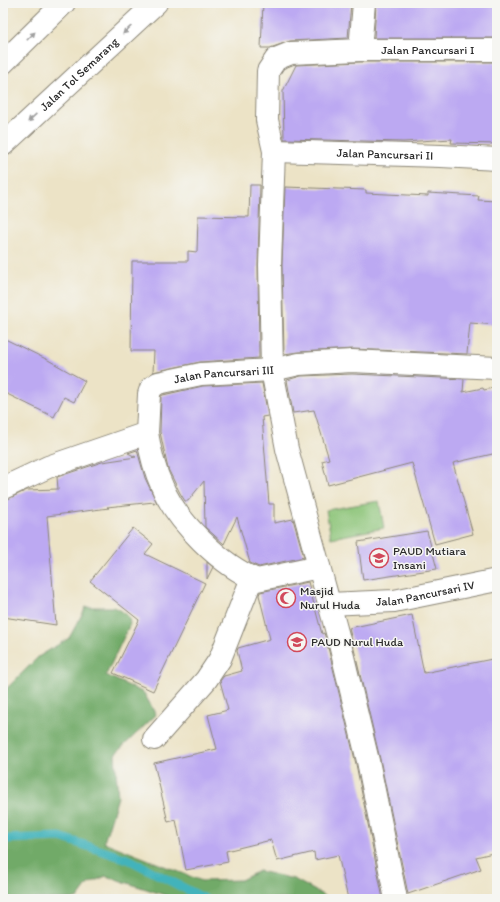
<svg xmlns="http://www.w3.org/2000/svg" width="500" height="902" font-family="Itim,sans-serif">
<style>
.green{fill:#8cc478;stroke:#5c7852}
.forest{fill:#71aa68;stroke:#4e6a4a}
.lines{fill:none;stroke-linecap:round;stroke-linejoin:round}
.stream{stroke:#43b3bb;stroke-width:9}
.building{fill:#bca9f2}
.street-casing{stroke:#8c8778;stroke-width:24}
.highway-casing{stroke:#8c8778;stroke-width:24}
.street{stroke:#fff;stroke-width:22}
.highway{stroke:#fff;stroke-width:22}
.oneway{fill:#a0a0a0}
.labels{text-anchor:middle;stroke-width:3;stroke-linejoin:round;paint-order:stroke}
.street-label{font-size:12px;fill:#2b2b2b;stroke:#f6f6f2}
.poi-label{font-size:12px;fill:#2b2b2b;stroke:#f6f6f2;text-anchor:start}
</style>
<rect width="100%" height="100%" fill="#f6f6f2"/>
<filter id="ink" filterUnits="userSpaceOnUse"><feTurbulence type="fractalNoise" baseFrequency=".025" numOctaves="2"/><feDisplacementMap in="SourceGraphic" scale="8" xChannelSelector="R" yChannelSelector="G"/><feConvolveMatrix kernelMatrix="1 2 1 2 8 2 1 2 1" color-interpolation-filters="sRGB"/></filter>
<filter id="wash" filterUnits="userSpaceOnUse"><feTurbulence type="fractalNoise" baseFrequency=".012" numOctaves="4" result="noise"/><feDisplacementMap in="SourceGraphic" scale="16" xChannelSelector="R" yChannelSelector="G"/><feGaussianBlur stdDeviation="0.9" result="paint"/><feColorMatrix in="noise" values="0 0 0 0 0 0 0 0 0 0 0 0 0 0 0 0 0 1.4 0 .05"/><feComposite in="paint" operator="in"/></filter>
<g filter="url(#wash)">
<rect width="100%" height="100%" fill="#ece3c6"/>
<!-- green -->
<path class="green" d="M 379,501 L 384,528 L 331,538 L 326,510 Z"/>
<!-- forest -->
<path class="forest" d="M 86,607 L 113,607 L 119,609 L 129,617 L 130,624 L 106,675 L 144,693 L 156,715 L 115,754 L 118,797 L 104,842 L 202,881 L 241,880 L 259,871 L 294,879 L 330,899 L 177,899 L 106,876 L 88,884 L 77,899 L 3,899 L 3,692 L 38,657 L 69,638 Z"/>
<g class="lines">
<!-- stream -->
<path class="stream" d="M 3,839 L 60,837 L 130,860 L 205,899"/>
</g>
<g id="blocks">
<!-- building -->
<path class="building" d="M 263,3 L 351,3 L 348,38 L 290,41 L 270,48 L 261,48 Z
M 376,3 L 497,3 L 497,38 L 374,38 Z
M 360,62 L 497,62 L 497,144 L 451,143 L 452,139 L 403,142 L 284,139 L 283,91 L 296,65 Z
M 250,185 L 260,185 L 258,265 L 259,358 L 200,362 L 153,372 L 154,351 L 131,351 L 132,261 L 188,261 L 188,251 L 197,252 L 198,216 L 249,217 Z
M 285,187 L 366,190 L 366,193 L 428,196 L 428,193 L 479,196 L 478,200 L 497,201 L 497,325 L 470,323 L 467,354 L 353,349 L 298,352 L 284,354 L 282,265 Z
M 3,338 L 48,360 L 85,381 L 74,402 L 64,397 L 54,417 L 3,392 Z
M 352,374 L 464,379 L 463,392 L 483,388 L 484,390 L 497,387 L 497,453 L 453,463 L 473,534 L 435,544 L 412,463 L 328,485 L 322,461 L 329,459 L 314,410 L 293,413 L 287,380 L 301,376 Z
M 262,383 L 268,416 L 262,417 L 269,504 L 274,504 L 274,523 L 293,519 L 304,557 L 259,567 L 250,563 L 237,517 L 224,544 L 205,527 L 204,481 L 188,501 L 185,501 L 180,493 L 168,469 L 160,432 L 161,396 L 163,395 L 203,386 Z
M 137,450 L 145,478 L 157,503 L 153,504 L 154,502 L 107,507 L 109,508 L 47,516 L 56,625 L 3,617 L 3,500 L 8,499 L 27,490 L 58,489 L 57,477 L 102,462 L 136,457 L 128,453 Z
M 133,528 L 153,544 L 145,554 L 205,583 L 153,691 L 113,673 L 139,620 L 90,581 Z
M 427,531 L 437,569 L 363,580 L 358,542 Z
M 207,562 L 213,567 L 207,579 Z
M 308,582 L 322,634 L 324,633 L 326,639 L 356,764 L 383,899 L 348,899 L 338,855 L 315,860 L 314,852 L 277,861 L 271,840 L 226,851 L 228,862 L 186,870 L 176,820 L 168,822 L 154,763 L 217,749 L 208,715 L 228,710 L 220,681 L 224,676 L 242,671 L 237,651 L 238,648 L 270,639 L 259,595 L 260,592 Z
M 412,615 L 424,673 L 497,658 L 497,852 L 476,857 L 481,869 L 408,894 L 380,759 L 349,628 Z"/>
</g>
</g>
<g filter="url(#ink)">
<use href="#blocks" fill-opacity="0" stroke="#8c8778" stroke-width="1"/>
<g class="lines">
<!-- street casing -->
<g class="street-casing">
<g id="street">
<path d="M 360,50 L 364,3"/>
<path id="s1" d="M 274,151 L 441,156 L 497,159"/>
<path d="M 147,433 C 150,451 154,469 162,486 C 176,521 222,566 257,580 L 319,567"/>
<path id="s2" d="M 3,488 L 48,467 L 147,433 L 149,394 L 151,388 L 158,383 L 201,374 L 272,370 L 299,364 L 352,361 L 497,368"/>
<path id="s3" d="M 329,604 L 394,601 L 497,580"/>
<path d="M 154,739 L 206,680 L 220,659 L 252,578"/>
<path id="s4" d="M 396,899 L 368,761 L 338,636 L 287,449 L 272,370 L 270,265 L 274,151 L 267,120 L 268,71 L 276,59 L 291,53 L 360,50 L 497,50"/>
</g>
</g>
<!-- highway casing -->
<g class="highway-casing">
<g id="highway">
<path d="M 3,63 L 64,3"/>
<path id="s5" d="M 3,145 L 156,3"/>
</g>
</g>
<!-- street -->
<use href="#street" class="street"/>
<!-- highway -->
<use href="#highway" class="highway"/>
</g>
<!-- one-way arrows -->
<defs><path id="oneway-solid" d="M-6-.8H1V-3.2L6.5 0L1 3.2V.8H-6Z"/></defs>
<g class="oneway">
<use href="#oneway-solid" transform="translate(127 30) rotate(137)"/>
<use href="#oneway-solid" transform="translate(31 36) rotate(-45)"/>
<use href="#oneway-solid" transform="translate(32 118) rotate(137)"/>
</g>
</g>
<!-- icons -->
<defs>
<g id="school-ring" transform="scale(1)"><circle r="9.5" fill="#f6f6f2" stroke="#d1495b" stroke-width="1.5"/><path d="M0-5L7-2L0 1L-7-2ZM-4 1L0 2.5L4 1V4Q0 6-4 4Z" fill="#d1495b"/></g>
<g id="mosque-ring" transform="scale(1)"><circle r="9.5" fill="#f6f6f2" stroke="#d1495b" stroke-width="1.5"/><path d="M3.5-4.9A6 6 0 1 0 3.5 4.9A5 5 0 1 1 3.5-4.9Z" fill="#d1495b"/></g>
</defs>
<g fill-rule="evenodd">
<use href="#school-ring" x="379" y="558"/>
<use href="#mosque-ring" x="286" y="598"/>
<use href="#school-ring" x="297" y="642"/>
</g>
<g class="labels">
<!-- street labels -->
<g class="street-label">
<text dy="4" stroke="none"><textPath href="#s4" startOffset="1011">Jalan Pancursari I</textPath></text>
<text dy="4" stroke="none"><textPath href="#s5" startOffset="104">Jalan Tol Semarang</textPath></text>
<text dy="4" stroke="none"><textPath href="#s1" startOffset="111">Jalan Pancursari II</textPath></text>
<text dy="4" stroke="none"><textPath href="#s2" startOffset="275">Jalan Pancursari III</textPath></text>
<text dy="4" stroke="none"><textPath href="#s3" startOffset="97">Jalan Pancursari IV</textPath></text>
</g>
<!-- poi labels -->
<g class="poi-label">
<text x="393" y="555">PAUD Mutiara<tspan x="393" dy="14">Insani</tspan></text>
<text x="300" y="595">Masjid<tspan x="300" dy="14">Nurul Huda</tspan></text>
<text x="311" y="646">PAUD Nurul Huda</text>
</g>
</g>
<!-- margin -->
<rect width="500" height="902" fill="none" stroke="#f6f6f2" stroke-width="16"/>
</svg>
